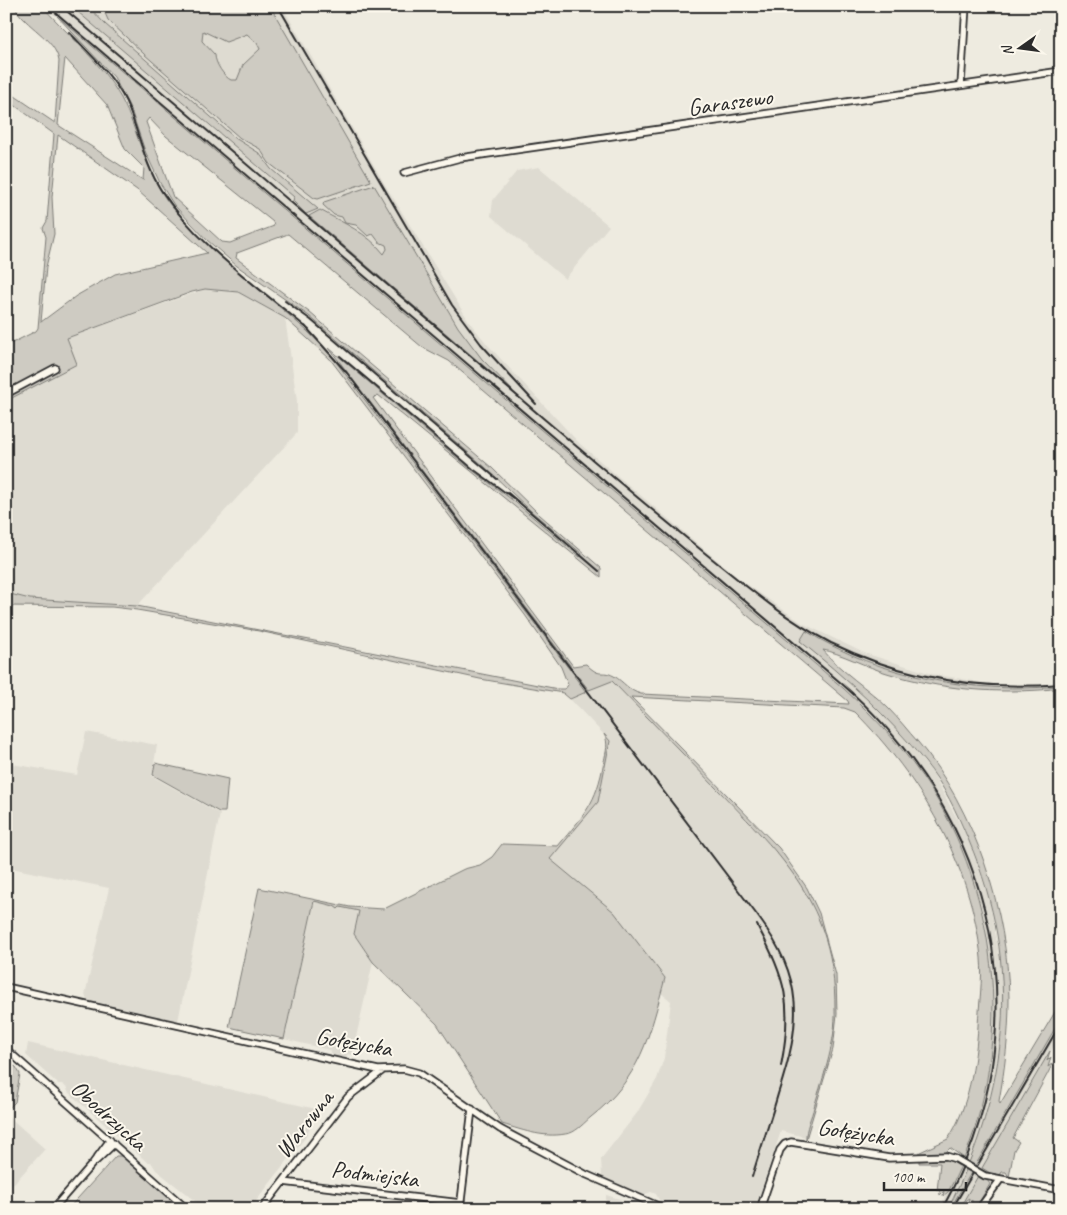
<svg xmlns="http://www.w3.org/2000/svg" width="1067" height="1215" font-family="Caveat,sans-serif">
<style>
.built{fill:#dedbd1}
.green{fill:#cecbc2;stroke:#7c7b76;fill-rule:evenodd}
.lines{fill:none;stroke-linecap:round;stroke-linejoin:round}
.minor-casing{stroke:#2b2b2b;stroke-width:9}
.minor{stroke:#fbf7ec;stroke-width:5.5}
.rail{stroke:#2b2b2b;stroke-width:2}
.minor-bridge-casing{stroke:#2b2b2b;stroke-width:9;stroke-linecap:butt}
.minor-bridge{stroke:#fbf7ec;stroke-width:5.5}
.labels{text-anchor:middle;stroke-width:4;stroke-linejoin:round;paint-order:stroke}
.street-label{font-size:24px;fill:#2b2b2b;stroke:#fbf7ec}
</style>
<rect width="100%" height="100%" fill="#eeebe0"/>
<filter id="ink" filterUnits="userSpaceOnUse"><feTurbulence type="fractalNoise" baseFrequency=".02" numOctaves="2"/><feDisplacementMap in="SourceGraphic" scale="10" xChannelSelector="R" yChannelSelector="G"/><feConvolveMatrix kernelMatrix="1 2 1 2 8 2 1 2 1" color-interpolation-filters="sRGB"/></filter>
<g filter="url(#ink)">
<!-- built -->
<path class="built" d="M 42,6 L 282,6 L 384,183 L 470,323 L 487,344 L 580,444 L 738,578 L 802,623 L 864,653 L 932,674 L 974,681 L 974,686 L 959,685 L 897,671 L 851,654 L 807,631 L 836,670 L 885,715 L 932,772 L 969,841 L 990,902 L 1003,978 L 1001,1044 L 986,1118 L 975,1151 L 948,1209 L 939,1209 L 969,1147 L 986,1085 L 993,1017 L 991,966 L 983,917 L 965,857 L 937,800 L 910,758 L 876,719 L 830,677 L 57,16 L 47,12 Z
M 539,167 L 609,226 L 565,279 L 491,216 L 493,200 L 517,171 Z
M 205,289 L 238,292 L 285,318 L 297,401 L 297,433 L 137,606 L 30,599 L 6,593 L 6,401 L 27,389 L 70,347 L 67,338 Z
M 608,681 L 612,681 L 783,858 L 799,880 L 813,904 L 827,943 L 835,983 L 835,1009 L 831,1048 L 805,1137 L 781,1131 L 757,1203 L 753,1209 L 676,1209 L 660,1202 L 656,1194 L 651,1192 L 643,1195 L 602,1177 L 601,1159 L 637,1113 L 657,1079 L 664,1058 L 671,1001 L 661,993 L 665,978 L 550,858 L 598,802 L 610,741 L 570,699 Z
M 86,732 L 157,745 L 152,776 L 220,814 L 178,1021 L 88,1002 L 85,995 L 109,888 L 6,867 L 6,763 L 77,775 Z
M 314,901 L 359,911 L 354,934 L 373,962 L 352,1055 L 348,1054 L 345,1058 L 333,1055 L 329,1050 L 284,1039 Z
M 1061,1018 L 1061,1034 L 1018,1108 L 959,1209 L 950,1209 Z
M 28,1043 L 316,1109 L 315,1116 L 305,1138 L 250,1209 L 205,1209 L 156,1170 L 151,1162 L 147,1162 L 68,1092 L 67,1088 L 62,1084 L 58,1084 L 26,1055 Z
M 6,1114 L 45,1149 L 6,1192 Z
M 606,1195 L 653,1209 L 606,1209 Z"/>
<!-- green -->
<path class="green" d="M 14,6 L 42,6 C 69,36 101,62 121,98 C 140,134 145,174 172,207 C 217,261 277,300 327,350 L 570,670 L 572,668 L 329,348 L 467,466 L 515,502 L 580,557 L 582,554 L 532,512 L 485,467 L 309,316 L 237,266 L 207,240 L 174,205 L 160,183 L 145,151 L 131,110 L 114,77 L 57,16 L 843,688 C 877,719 907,752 932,791 C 1005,909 1015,1069 948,1192 L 943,1196 L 944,1191 L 940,1195 L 939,1189 L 937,1191 L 940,1163 L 919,1163 L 919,1161 L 948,1159 L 959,1166 L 964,1158 L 950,1148 L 945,1153 L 918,1155 L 918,1153 L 948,1139 C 968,1110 976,1061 978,1026 C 979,1004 983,980 981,958 C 972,865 920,777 855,712 L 844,708 L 631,697 L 779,848 L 807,888 L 819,913 L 836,975 L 837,1014 L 833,1049 L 806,1139 C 805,1130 812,1116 814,1107 C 824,1074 836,1042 835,1008 C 835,905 783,857 717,789 C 682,753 647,717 612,681 L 589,690 L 576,674 L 574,676 L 586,692 L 570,699 L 563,693 L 480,679 L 259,631 L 137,610 L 112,607 L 6,606 L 6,593 L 30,599 L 137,606 L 558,689 L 565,689 L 568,685 L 561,667 L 525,615 L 330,359 L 285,318 L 238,292 L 205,289 L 192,292 L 67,338 L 77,364 L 6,401 L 6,346 L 36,331 L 38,328 L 46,237 L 43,228 L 47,221 L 54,134 L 6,99 L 6,90 L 55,123 L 59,61 C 55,38 25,27 14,6 ZM 65,58 L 107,105 L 125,149 L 144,168 L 143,180 L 58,125 ZM 149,118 L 166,136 L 273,222 L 274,226 L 230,243 L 222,242 L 173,197 L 146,122 ZM 58,135 L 137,190 L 207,253 L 115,274 L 76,296 L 41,322 L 46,267 L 54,234 L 52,197 ZM 288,234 L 422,347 L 449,361 L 848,701 L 849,704 L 641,694 C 629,691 624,682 614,676 C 601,669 601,679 586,664 L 573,666 L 373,398 L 378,395 L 601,577 L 601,568 L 540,515 L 492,468 L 309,312 L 236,258 L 237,253 Z
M 71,6 L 88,6 L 105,24 L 235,138 L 259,153 L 271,169 L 318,209 L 306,214 L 293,201 L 294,197 Z
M 102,6 L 270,6 L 371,181 L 318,199 L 314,198 L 269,163 L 260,149 L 240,138 L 144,54 L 108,20 ZM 203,31 L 226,42 L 247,34 L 257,43 L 260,49 L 243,65 L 237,80 L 231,80 C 224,77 215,63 215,55 L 202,41 Z
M 374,185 L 458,327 L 482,359 L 513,391 L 309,216 L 320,210 C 343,223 368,233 384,254 L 387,249 L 386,245 L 379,242 L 373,234 L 368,236 L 356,225 L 345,223 L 342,217 L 334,215 L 323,205 L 324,202 Z
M 806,631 C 881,678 974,694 1061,686 L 1061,688 L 1053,689 C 997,694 942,690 887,673 C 869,668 838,652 823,650 C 841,672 868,688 888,708 C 899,719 908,731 918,742 C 975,809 1008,912 1009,999 C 1009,1034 1005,1067 999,1101 L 1000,1104 L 1061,1002 L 1061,1018 L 950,1209 L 948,1209 C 1009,1088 1023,968 969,841 C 957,813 944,785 925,762 C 888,716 846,678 800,641 Z
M 604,734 L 610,741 L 598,802 L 550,859 L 614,912 L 665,978 C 650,1035 640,1079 591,1117 C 585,1122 577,1131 570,1133 C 546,1139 525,1131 502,1124 L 437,1024 L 373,962 L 354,934 L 359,911 L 340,907 L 338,909 L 334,906 L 314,901 L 284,1039 L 229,1027 L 259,888 L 350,907 L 384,909 L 464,869 L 480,865 L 492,857 L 502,844 L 558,846 C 585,813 596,805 604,761 C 606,752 609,743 604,734 Z
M 155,763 L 228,779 L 225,812 L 219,812 L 153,775 Z
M 1050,1051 L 1047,1061 L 1051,1057 L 1048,1067 L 1053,1063 L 1048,1073 L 1013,1138 L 1019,1142 L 1014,1150 L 1009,1177 L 1006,1172 L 1002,1172 L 1000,1175 L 992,1174 L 982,1168 Z
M 6,1062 L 16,1067 L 20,1074 L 15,1102 L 6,1111 Z
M 116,1156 L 123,1156 L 183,1209 L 68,1209 Z
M 978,1176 L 987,1180 L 990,1184 L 975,1209 L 977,1203 L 972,1206 L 972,1200 L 968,1203 L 969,1198 L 963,1202 Z"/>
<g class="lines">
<!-- minor casing -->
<g class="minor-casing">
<path id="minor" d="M 961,85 L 966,6
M 404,173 L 460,158 L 1061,71
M 6,394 L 55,368
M 6,987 L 378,1070 L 404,1069 L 419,1073 L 500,1129 L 585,1174 L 665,1209
M 6,1049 L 187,1209
M 96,1161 L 114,1144
M 985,1176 L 1061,1190
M 283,1182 L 461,1203
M 53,1209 L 93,1163 L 110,1140
M 262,1209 L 348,1097 L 382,1071
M 460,1209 L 472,1109
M 760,1209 L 780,1150 L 785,1144 L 791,1142 L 889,1158 L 946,1156 L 956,1159
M 979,1209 L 1000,1180"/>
</g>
<!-- minor -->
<use href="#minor" class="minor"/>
<!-- rail -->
<path class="rail" d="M 48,6 L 841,683 C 997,819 1045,1024 942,1209
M 61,6 C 222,143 382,280 543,418 C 595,462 647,506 700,549 C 742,583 783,618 831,643 C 903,678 981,691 1061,684
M 278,6 L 452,305 L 481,344 L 536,404
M 69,32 C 90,54 113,75 126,102 C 139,131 144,163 161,190 C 198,246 259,287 309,330
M 285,301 L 311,320 L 497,479
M 305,326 L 347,373 L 757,915 C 805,980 802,1021 778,1094 C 770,1122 760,1150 752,1177
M 340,356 L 473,469 L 513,498
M 508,493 L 599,571
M 757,925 C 786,978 793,1005 781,1066
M 952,1209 L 1061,1023"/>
<!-- minor-bridge casing -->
<g class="minor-bridge-casing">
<path id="minor-bridge" d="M 956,1159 L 985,1176"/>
</g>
<!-- minor-bridge -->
<use href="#minor-bridge" class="minor-bridge"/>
</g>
</g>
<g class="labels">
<!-- street labels -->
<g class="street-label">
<text transform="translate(730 102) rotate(-8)" y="8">Garaszewo</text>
<text transform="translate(354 1042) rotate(10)" y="8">Gołężycka</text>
<text transform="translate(109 1115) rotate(42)" y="8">Obodrzycka</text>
<text transform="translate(304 1124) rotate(-52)" y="8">Warowna</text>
<text transform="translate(856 1132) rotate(9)" y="8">Gołężycka</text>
<text transform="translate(375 1174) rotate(7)" y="8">Podmiejska</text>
</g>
</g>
<!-- margin -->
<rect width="1067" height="1215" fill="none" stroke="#fbf7ec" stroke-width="25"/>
<rect x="12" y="12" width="1042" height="1190" fill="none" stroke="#2b2b2b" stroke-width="2" filter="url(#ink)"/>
<!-- north arrow -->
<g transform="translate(1020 48) rotate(256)" stroke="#fbf7ec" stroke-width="4" paint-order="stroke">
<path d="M0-4L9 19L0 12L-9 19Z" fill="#2b2b2b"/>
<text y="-8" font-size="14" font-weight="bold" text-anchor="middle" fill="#2b2b2b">N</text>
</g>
<!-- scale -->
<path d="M884 1182v8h82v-8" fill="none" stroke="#2b2b2b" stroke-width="2.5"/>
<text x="892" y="1182" font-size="15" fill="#2b2b2b" stroke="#fbf7ec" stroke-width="4" paint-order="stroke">100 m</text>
</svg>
